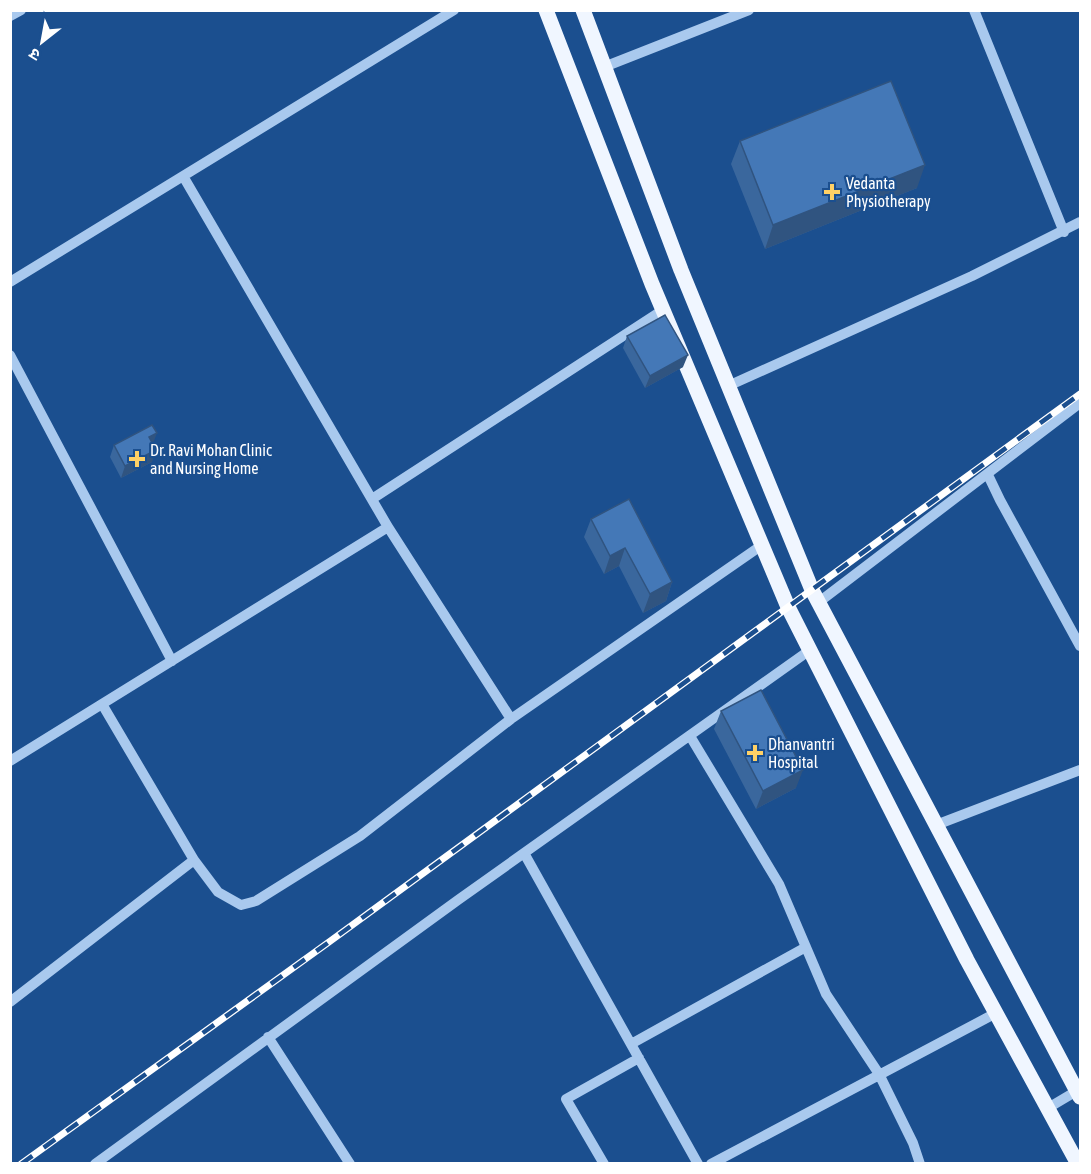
<svg xmlns="http://www.w3.org/2000/svg" width="1091" height="1174" font-family="'Asap Condensed','Noto Sans Devanagari',sans-serif">
<style>
.lines{fill:none;stroke-linecap:round;stroke-linejoin:round}
.minor{stroke:#a9c9ee;stroke-width:10}
.major{stroke:#f0f6ff;stroke-width:15}
.rail-casing{stroke:#fff;stroke-width:7}
.rail{stroke:#1b4f8f;stroke-width:4.5;stroke-dasharray:14;stroke-linecap:butt}
.wall{fill:#3a679d}
.shaded-wall{fill:#305480}
.building{fill:#4478b7;stroke:#305480;stroke-width:1.5}
.poi-dot{fill:#ffd166;stroke:#1b4f8f;stroke-width:2}
.labels{text-anchor:middle;stroke-width:4.5;stroke-linejoin:round;paint-order:stroke}
.poi-label{font-size:16px;fill:#fff;stroke:#1b4f8f;text-anchor:start}
</style>
<rect width="100%" height="100%" fill="#1b4f8f"/>
<g class="lines">
<!-- minor -->
<path class="minor" d="M 974,10 L 1064,232
M 10,16 L 21,10
M 604,67 L 749,10
M 183,176 L 388,527 L 511,719
M 10,282 L 454,10
M 10,355 L 172,661
M 728,386 L 972,276 L 1080,222
M 988,475 L 1000,500 L 1080,646
M 372,499 L 663,310
M 819,602 L 1080,403
M 102,704 L 194,860 L 218,892 L 241,905 L 256,901 L 360,836 L 511,719 L 762,545
M 690,736 L 779,884 L 826,994 L 879,1074 L 913,1143 L 920,1164
M 10,761 L 388,527
M 936,825 L 1080,770
M 524,853 L 698,1164
M 10,1002 L 194,860
M 268,1037 L 350,1164
M 631,1044 L 806,947
M 1048,1108 L 1080,1089
M 95,1164 L 458,900 L 810,650
M 604,1164 L 566,1099 L 639,1058
M 711,1164 L 996,1013"/>
<!-- major -->
<path class="major" d="M 546,10 L 652,284 L 788,607 L 967,960 L 1078,1164
M 583,10 L 681,270 L 812,590 L 1080,1097"/>
<!-- rail casing -->
<g class="rail-casing">
<path id="rail" d="M 21,1164 L 329,942 L 1080,394"/>
</g>
<!-- rail -->
<use href="#rail" class="rail"/>
</g>
<!-- wall -->
<path class="wall" d="M 740,141 L 917,188 L 765,249 L 731,164 Z
M 627,336 L 683,367 L 645,388 L 623,348 Z
M 153,444 L 152,462 L 121,478 L 110,457 L 114,445 Z
M 591,519 L 672,582 L 666,601 L 643,613 L 619,566 L 604,574 L 584,537 Z
M 721,711 L 796,788 L 756,809 L 714,729 Z"/>
<!-- shaded-wall -->
<path class="shaded-wall" d="M 925,165 L 917,188 L 765,249 L 773,225 Z
M 688,355 L 683,367 L 645,388 L 650,376 Z
M 157,433 L 152,446 L 149,437 Z
M 156,450 L 152,462 L 121,478 L 125,466 Z
M 625,548 L 619,566 L 604,574 L 610,556 Z
M 672,582 L 666,601 L 643,613 L 650,594 Z
M 803,770 L 796,788 L 756,809 L 763,791 Z"/>
<!-- building -->
<path class="building" d="M 891,81 L 925,165 L 773,225 L 740,141 Z
M 665,315 L 688,355 L 650,376 L 627,336 Z
M 152,425 L 157,433 L 149,437 L 156,450 L 125,466 L 114,445 Z
M 629,499 L 672,582 L 650,594 L 625,548 L 610,556 L 591,519 Z
M 761,690 L 803,770 L 763,791 L 721,711 Z"/>
<!-- markers -->
<g class="poi-dot">
<path d="M829 183h6v6h6v6h-6v6h-6v-6h-6v-6h6z"/>
<path d="M134 450h6v6h6v6h-6v6h-6v-6h-6v-6h6z"/>
<path d="M752 744h6v6h6v6h-6v6h-6v-6h-6v-6h6z"/>
</g>
<g class="labels">
<!-- poi labels -->
<g class="poi-label">
<text x="846" y="189">Vedanta<tspan x="846" dy="18">Physiotherapy</tspan></text>
<text x="150" y="456">Dr. Ravi Mohan Clinic<tspan x="150" dy="18">and Nursing Home</tspan></text>
<text x="768" y="750">Dhanvantri<tspan x="768" dy="18">Hospital</tspan></text>
</g>
</g>
<!-- border -->
<rect width="1091" height="1174" fill="none" stroke="#ffffff" stroke-width="24"/>
<!-- north arrow -->
<g transform="translate(42 42) rotate(211)" stroke="#1b4f8f" stroke-width="4.5" paint-order="stroke">
<path d="M0-4.5L10 22L0 15L-10 22Z" fill="#ffffff"/>
<text y="-9" font-size="16" font-weight="bold" text-anchor="middle" fill="#ffffff">उ</text>
</g>
</svg>
